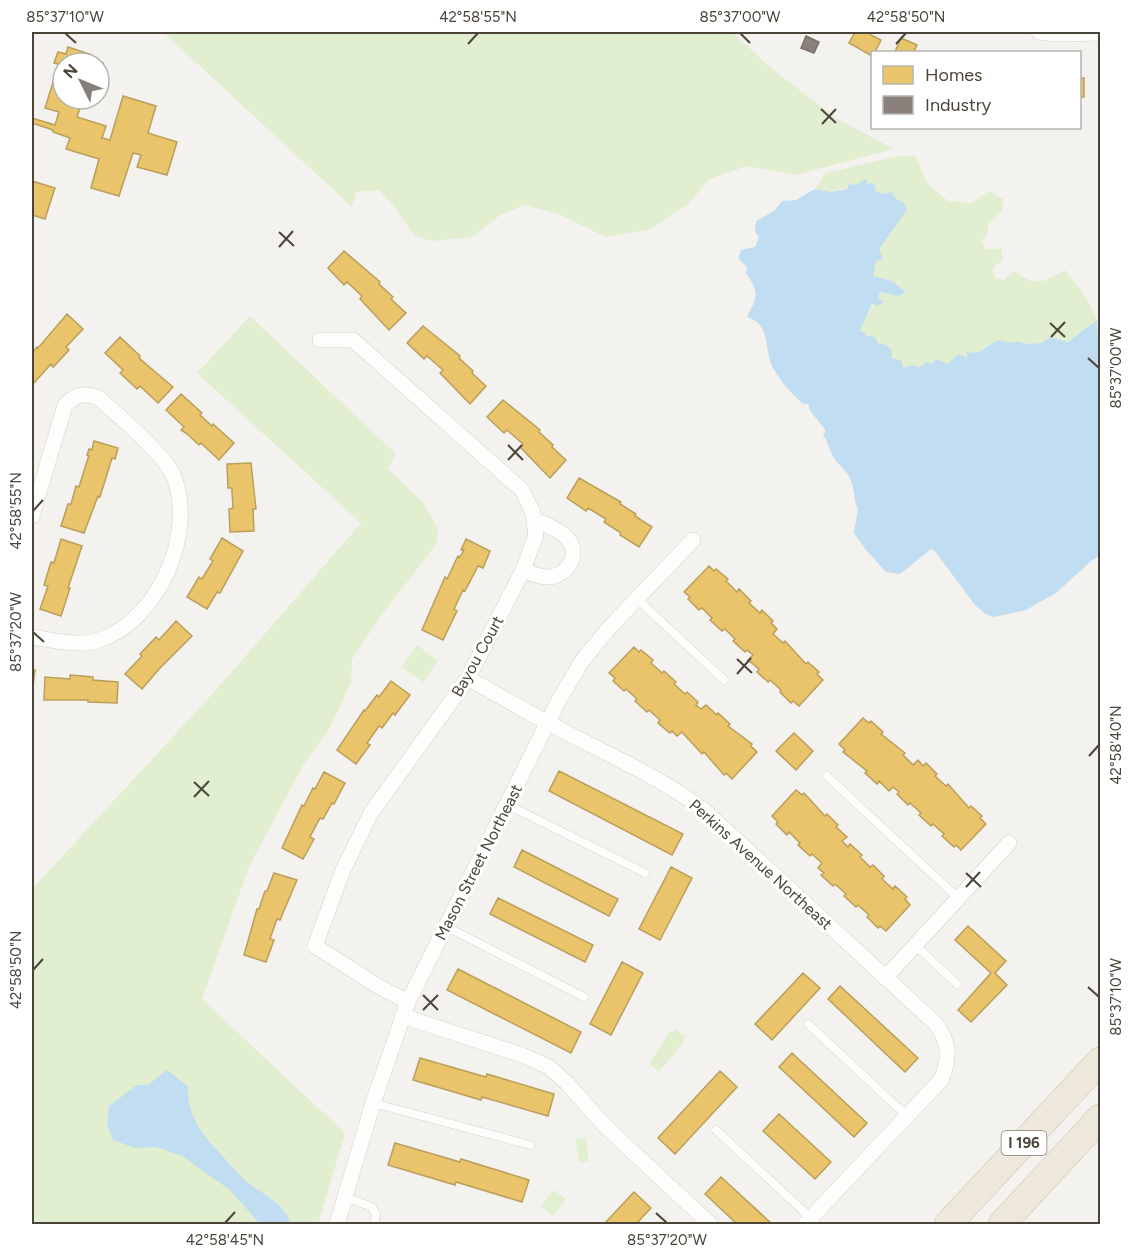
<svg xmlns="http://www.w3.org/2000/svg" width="1132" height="1256" font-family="Figtree,sans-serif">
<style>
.green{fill:#e1eecf}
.water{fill:#c0ddf1}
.homes{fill:#e9c46a;stroke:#ba9e5b;stroke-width:1.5}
.industry{fill:#8a817c;stroke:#776f68;stroke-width:1.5}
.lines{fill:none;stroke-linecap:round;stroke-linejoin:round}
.lane-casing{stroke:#d2d0cb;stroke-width:9}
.street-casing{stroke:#d2d0cb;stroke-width:16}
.highway-casing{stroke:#ccbfa9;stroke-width:28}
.lane{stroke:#fdfdfc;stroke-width:8}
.street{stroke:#fdfdfc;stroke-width:15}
.highway{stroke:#ede8db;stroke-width:27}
.ticks{fill:none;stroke:#4b4439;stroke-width:2}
.labels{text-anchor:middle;stroke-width:6;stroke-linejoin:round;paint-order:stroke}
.shield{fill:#fff;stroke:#817c74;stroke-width:1.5}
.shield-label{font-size:15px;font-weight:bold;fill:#4b4439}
.street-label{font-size:16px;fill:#4b4439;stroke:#fff}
.neatline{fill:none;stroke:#4b4439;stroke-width:2}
.ticks-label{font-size:15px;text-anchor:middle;fill:#4b4439}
</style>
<rect width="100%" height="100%" fill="#f4f2ee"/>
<!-- green -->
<path class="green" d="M 163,32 L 732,32 L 771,68 L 836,118 L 894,149 L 795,175 L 747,166 L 710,179 L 688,204 L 651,229 L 606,237 L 558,214 L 524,205 L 499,216 L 472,237 L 432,241 L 415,236 L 392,204 L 379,190 L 356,192 L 352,207 Z
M 915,155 L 927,183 L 948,201 L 972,203 L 989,191 L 1003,199 L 1002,211 L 988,225 L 988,233 L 981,242 L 987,250 L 1001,248 L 1003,259 L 992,269 L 995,278 L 1004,280 L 1014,271 C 1036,287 1042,283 1065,270 L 1084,294 L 1097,320 L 1068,342 L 1051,337 L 1041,343 L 1028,344 L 1017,341 L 1011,344 L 998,340 L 977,353 L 948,364 L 903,368 L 897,361 L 891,358 L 884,345 C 880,344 863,334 860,331 L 872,303 L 883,302 L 878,298 L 880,292 L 898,296 L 906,292 L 892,281 L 873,276 L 879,249 L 906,210 L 903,202 L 875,191 L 867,184 L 855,185 L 831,192 L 815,189 L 826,173 L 894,157 Z
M 250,316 L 396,454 L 388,469 L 422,501 L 438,529 L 437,543 L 378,620 L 352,659 L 351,683 L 329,729 L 302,767 L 249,867 L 202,999 L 345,1133 L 318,1224 L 32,1224 L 32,889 L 216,690 L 361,523 L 197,373 Z
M 417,645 L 438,661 L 423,682 L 401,667 Z
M 675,1029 L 685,1036 L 683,1039 L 685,1040 L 659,1072 L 649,1064 L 670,1031 L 672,1032 Z
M 585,1137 L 589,1161 L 579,1162 L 575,1139 Z
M 554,1190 L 566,1199 L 552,1216 L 541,1206 Z"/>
<!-- water -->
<path class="water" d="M 866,179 L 867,184 L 872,183 L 876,187 L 875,191 L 884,194 L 892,192 L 896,199 L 903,202 L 907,210 L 879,249 L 883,259 L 876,261 L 873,276 L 892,281 L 906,292 L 898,296 L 880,292 L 878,298 L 884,302 L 877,306 L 872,303 L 860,331 L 865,332 L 865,335 L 872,337 L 874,335 L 878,343 L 887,345 L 892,352 L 891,358 L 902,361 L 903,368 L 913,365 L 918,367 L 923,366 L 925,362 L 932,364 L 936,359 L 948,364 L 958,354 L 967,357 L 967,352 L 977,353 L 998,340 L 1011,343 L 1017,341 L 1028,344 L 1041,343 L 1051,337 L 1068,342 L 1097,320 L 1100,375 L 1100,555 L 1090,562 L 1056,593 L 1026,610 L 994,617 L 985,614 L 975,605 L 934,550 L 931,549 L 900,574 L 886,572 L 866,550 L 854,533 L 858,509 C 853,500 855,490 851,481 C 848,472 842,468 836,461 C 831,454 828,443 823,434 L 826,431 L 811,412 L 808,404 L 803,404 C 791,393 781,382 773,368 C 763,348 772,325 747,317 C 758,296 759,292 746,273 L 747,267 L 738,258 L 741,250 L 755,247 L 759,237 L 755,232 L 756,221 L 774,211 L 782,201 L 796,200 L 815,189 L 831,192 L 847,189 L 849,184 L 855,185 Z
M 167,1070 L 188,1087 C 187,1119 205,1137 225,1159 C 233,1167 240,1176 248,1183 C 263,1194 287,1205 290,1224 L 260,1224 L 230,1190 L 182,1156 L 156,1147 L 135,1148 L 113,1140 L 107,1124 L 109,1106 L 137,1085 L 148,1085 Z"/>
<!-- homes -->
<path class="homes" d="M 855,32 L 870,32 L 871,35 L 881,40 L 875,52 L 872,52 L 872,56 L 849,43 Z
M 901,38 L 917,45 L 914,52 L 895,52 Z
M 68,47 L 92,55 L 91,59 L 103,63 L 99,75 L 99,63 L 63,63 L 63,73 L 60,72 L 62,65 L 54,63 L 58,52 L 66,54 Z
M 1080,78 L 1084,78 L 1084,97 L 1080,97 Z
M 54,79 L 63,81 L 63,79 L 63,99 L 83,99 L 77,117 L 106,126 L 102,138 L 110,140 L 123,96 L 156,106 L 148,133 L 177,142 L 167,175 L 137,167 L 141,155 L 133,153 L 119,196 L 91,188 L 99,159 L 66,149 L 70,138 L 53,132 L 53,130 L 32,123 L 32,118 L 55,125 L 59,112 L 45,108 Z
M 32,181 L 55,188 L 45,219 L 32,215 Z
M 344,251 L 380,282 L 379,284 L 393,297 L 391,299 L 406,313 L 389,330 L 360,299 L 362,296 L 347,282 L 344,285 L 328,268 Z
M 67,314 L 83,329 L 66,347 L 69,350 L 58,362 L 53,367 L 51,364 L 34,383 L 32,381 L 32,353 L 37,347 L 38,348 Z
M 423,326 L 460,356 L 459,358 L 473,371 L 472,373 L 486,386 L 470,404 L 440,373 L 443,370 L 427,356 L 424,359 L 407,343 Z
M 120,337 L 140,356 L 139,358 L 173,387 L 158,403 L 140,386 L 137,389 L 120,373 L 123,370 L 105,353 Z
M 181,394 L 202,413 L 200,415 L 212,426 L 213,424 L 234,443 L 219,460 L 201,443 L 199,445 L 186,433 L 181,430 L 184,427 L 166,410 Z
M 503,400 L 540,430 L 539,432 L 553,445 L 552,447 L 566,460 L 550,478 L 520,447 L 523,444 L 507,430 L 504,433 L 487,417 Z
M 94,441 L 118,448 L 115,459 L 112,458 L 100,497 L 98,496 L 84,533 L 61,526 L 68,504 L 71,504 L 76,486 L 79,487 L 88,458 L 89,456 L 87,455 L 89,449 L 92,450 Z
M 251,463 L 256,509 L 253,509 L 254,531 L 230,532 L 229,509 L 233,508 L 232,492 L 232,488 L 228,488 L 227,464 Z
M 579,478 L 621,502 L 620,504 L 636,514 L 635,516 L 652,527 L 639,547 L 620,535 L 621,533 L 604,522 L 606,519 L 588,508 L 586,511 L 567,498 Z
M 222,538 L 243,551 L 220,593 L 217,592 L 207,609 L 187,597 L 199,577 L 202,579 L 205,574 L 213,561 L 210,559 Z
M 61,539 L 82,546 L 68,588 L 70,588 L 61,616 L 40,609 L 48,586 L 44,585 L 51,562 L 54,563 Z
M 466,539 L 490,551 L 483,568 L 478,566 L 465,591 L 463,590 L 454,609 L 457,611 L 443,640 L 422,630 L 445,577 L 447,579 L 458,556 L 460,557 L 464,550 L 461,550 Z
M 709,566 L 714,571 L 716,569 L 728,579 L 726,581 L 737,592 L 739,589 L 751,601 L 749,603 L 760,613 L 762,610 L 773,621 L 771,623 L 777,629 L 773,634 L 783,643 L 785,641 L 806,664 L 808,662 L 819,672 L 817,674 L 823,680 L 799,706 L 793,701 L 791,703 L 780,692 L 781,690 L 770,680 L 768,682 L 757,672 L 759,669 L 748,660 L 753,655 L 747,650 L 745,652 L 733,641 L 735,639 L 725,629 L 722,631 L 710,620 L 712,618 L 702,608 L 699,610 L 688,599 L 690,597 L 684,592 Z
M 176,621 L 192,636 L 160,668 L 142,689 L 125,674 L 142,656 L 140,654 L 156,637 L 159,640 Z
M 634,647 L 639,652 L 641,650 L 653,660 L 651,663 L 662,673 L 664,671 L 676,682 L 674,684 L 685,694 L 687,692 L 698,702 L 696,705 L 701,709 L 706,705 L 717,715 L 718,713 L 730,724 L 728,726 L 752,744 L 751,746 L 757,752 L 732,779 L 726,773 L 724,775 L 704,752 L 702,754 L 682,732 L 677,736 L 672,731 L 670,733 L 658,723 L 660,720 L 649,710 L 647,712 L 635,701 L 637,699 L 626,689 L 624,691 L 613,681 L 615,678 L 609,673 Z
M 32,669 L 35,670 L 32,693 Z
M 70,675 L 93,677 L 93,680 L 118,682 L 117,703 L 88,702 L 88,700 L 44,700 L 45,677 L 70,679 Z
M 391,681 L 410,695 L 395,715 L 393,713 L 382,728 L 379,726 L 367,743 L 370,745 L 356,764 L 337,750 L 364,710 L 365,711 L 377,695 L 379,697 Z
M 863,718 L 869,723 L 871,721 L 883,732 L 881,734 L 905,753 L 903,755 L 913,765 L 918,760 L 923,766 L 926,763 L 937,774 L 935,776 L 946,786 L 948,784 L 969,808 L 971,806 L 982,816 L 980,818 L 986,824 L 961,850 L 956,845 L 954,847 L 942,836 L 944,834 L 933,824 L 931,826 L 919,815 L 921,813 L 910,803 L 908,805 L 897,794 L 899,792 L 893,787 L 889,791 L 879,781 L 877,784 L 865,773 L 867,771 L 843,752 L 845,750 L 839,744 Z
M 794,733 L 813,751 L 796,770 L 776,751 Z
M 559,771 L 683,834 L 672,855 L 549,791 Z
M 324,772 L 345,783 L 334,804 L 332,803 L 323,819 L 320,818 L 310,837 L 314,839 L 303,859 L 282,848 L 302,805 L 304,806 L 313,788 L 315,789 Z
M 796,790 L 802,795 L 804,793 L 825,816 L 827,814 L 838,825 L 836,827 L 847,837 L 842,841 L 848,847 L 850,844 L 862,855 L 860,857 L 870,867 L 873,865 L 884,876 L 882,879 L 893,889 L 895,886 L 907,897 L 905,899 L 910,905 L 886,931 L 880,926 L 878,928 L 867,917 L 869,915 L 858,905 L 856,907 L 844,896 L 846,894 L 835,884 L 833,886 L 821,875 L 824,873 L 818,868 L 822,863 L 812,854 L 810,856 L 798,845 L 800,843 L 789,832 L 787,835 L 776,824 L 778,822 L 772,816 Z
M 522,850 L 618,899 L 609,916 L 514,867 Z
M 671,867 L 692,878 L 660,940 L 639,929 Z
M 274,873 L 297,880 L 280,920 L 277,919 L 270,939 L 274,940 L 266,962 L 244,955 L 257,909 L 259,909 L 265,891 L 267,891 Z
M 498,898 L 593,945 L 585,962 L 490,914 Z
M 968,926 L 1006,961 L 995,973 L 1007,985 L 971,1022 L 958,1010 L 991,973 L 955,940 Z
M 622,962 L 643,973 L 611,1035 L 590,1024 Z
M 458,969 L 581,1032 L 571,1053 L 447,990 Z
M 803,973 L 820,988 L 772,1040 L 755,1024 Z
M 840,986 L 918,1058 L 905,1072 L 828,999 Z
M 792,1053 L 867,1123 L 854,1137 L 779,1067 Z
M 420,1058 L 486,1077 L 487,1074 L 554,1094 L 548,1116 L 482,1097 L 481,1100 L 413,1080 Z
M 720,1071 L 737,1087 L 675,1154 L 658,1138 Z
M 779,1114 L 831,1162 L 815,1179 L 763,1131 Z
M 395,1143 L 460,1162 L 461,1159 L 529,1180 L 522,1202 L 456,1182 L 455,1185 L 388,1165 Z
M 721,1177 L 772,1224 L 737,1224 L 705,1194 Z
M 634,1192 L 651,1208 L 636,1224 L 604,1224 Z"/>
<!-- industry -->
<path class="industry" d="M 806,36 L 819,42 L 814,53 L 801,48 Z"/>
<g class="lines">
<!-- lane casing -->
<g class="lane-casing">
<path id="lane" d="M 637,599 L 724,680
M 827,776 L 958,898
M 508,805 L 645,873
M 445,926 L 584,997
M 915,945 L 957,984
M 808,1024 L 908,1117
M 373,1103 L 530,1145
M 716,1130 L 811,1218
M 345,1197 L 372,1207 L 376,1215 L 374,1224"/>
</g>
<!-- street casing -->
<g class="street-casing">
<path id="street" d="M 1039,32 L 1057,34 L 1100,33
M 320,340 L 353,340 L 522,490 L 533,513 L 536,535 L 523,570 L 468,678 L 371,813 L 343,870 L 315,946 L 376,985 L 408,1002
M 32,516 L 65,405 C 76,394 85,392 99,398 C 119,417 164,453 174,477 C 196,534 158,621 99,640 C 78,647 53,640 32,637
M 523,570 C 531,573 541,578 550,577 C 569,574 581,553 567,538 C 559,529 544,524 534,519
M 468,678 C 506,700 543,721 581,740 C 624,762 667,782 705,811 L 936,1024 C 950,1043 950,1059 941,1080 L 805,1224
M 885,978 L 1009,843
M 402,1016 L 522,1055 L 549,1067 L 567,1083 L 605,1126 L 710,1224
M 337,1224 L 373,1103 L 408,1002 L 559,700 L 582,661 L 609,628 L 693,540"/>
</g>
<!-- highway casing -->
<g class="highway-casing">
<path id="highway" d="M 948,1224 L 1100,1061
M 1002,1224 L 1100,1118"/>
</g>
<!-- lane -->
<use href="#lane" class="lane"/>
<!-- street -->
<use href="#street" class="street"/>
<!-- highway -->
<use href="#highway" class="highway"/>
</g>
<!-- ticks -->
<path class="ticks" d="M 65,33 L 76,43M 740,33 L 750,43M 468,44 L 478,33M 896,44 L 906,33M 821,109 L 836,123M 822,124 L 836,109M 279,232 L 294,246M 279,247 L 293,231M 1050,323 L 1065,337M 1051,337 L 1065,322M 1088,358 L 1099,368M 508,445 L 523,460M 508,460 L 522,445M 33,511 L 43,500M 33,632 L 44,642M 737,659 L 752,673M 737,674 L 751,658M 1089,756 L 1099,745M 194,782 L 209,796M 194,797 L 209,781M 966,873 L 981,887M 966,887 L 980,872M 33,970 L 43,959M 1088,987 L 1099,997M 423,995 L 438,1010M 423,1010 L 438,995M 656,1213 L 667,1223M 225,1223 L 235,1212"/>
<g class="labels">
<!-- shield labels -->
<rect class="shield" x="1001.5" y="1131" width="45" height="24" rx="4.5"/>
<g class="shield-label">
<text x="1024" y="1148">I 196</text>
</g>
<!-- street labels -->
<g class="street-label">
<text transform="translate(477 656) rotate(-61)" y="6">Bayou Court</text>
<text transform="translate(478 862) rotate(-63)" y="6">Mason Street Northeast</text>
<text transform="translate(761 864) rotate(42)" y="6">Perkins Avenue Northeast</text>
</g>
</g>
<!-- border -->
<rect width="1132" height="1256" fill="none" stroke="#ffffff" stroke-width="66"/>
<!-- legend -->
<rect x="871" y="51" width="210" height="78" fill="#ffffff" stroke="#b7b4b0" stroke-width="1.5"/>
<rect x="883" y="66" width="30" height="18" fill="#e9c46a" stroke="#b7b4b0" stroke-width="1.5"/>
<text x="925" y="81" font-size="18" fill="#4b4439">Homes</text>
<rect x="883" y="96" width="30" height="18" fill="#8a817c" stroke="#b7b4b0" stroke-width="1.5"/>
<text x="925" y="111" font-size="18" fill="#4b4439">Industry</text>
<!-- north arrow -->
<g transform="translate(81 81) rotate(313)"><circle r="28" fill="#ffffff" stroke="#b7b4b0" stroke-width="1.5"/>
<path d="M0-4.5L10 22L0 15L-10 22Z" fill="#868178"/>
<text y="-9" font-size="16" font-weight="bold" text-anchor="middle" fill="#4b4439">N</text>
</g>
<rect x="33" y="33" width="1066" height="1190" class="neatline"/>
<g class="ticks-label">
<text x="65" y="22">85°37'10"W</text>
<text x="478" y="22">42°58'55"N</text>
<text x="740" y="22">85°37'00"W</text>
<text x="906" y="22">42°58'50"N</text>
<text transform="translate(1116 368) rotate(-90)" y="5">85°37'00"W</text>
<text transform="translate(16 511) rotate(-90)" y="5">42°58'55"N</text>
<text transform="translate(16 632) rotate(-90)" y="5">85°37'20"W</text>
<text transform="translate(1116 745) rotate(-90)" y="5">42°58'40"N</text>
<text transform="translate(16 970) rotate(-90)" y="5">42°58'50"N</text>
<text transform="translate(1116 997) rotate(-90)" y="5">85°37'10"W</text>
<text x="225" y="1245">42°58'45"N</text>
<text x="667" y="1245">85°37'20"W</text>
</g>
</svg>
